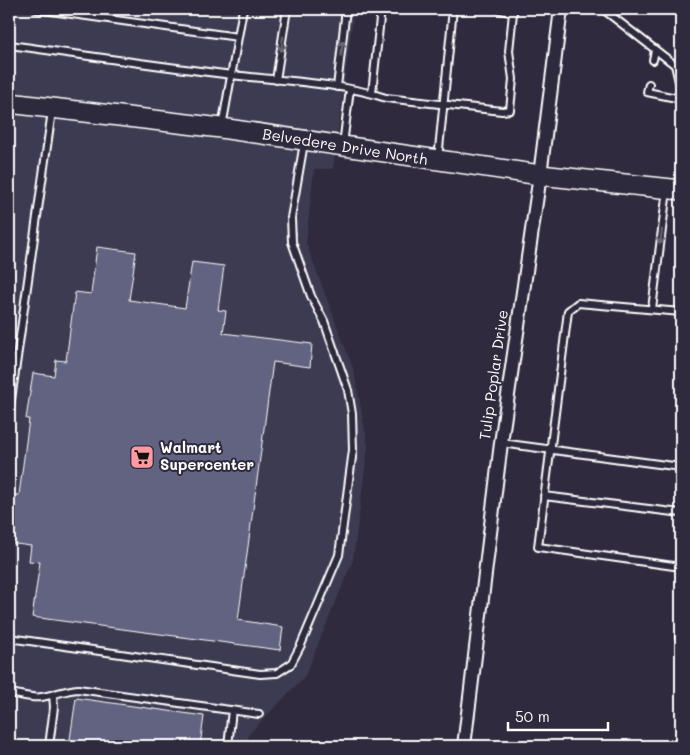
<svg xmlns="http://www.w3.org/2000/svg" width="690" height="755" font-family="Mali,sans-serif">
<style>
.built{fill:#3e3b51}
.building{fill:#626380;stroke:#fff}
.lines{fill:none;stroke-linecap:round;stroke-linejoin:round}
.lane-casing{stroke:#fff;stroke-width:10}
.street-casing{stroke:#fff;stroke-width:16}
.secondary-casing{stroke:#fff;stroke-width:22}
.lane{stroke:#2f2a3d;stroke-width:6}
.street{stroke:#2f2a3d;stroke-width:12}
.secondary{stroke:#2f2a3d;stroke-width:19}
.oneway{stroke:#6d6a77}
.labels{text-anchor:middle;stroke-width:4;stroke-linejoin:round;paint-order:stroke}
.street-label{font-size:15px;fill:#fff;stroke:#2f2a3d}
.poi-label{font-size:15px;font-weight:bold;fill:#fff;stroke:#2f2a3d;text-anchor:start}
</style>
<rect width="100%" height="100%" fill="#2f2a3d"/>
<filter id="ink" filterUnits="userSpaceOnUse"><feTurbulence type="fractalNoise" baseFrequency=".02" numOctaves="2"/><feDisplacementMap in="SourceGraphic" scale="10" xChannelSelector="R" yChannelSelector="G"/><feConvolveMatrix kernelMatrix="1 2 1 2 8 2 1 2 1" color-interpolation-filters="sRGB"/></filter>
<g filter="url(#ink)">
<!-- built -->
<path class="built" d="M 9,9 L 354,9 L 333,169 L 314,169 L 306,243 L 354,371 L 368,446 L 353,560 L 305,676 L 249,734 L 247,746 L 9,746 Z"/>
<!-- building -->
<path class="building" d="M 97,247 L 136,252 L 129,300 L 185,308 L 192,262 L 224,266 L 218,310 L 226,311 L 223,333 L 312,344 L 310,367 L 273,362 L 238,620 L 283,627 L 280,650 L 32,617 L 40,562 L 29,561 L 31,546 L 9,543 L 15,495 L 19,495 L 29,419 L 26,419 L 33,373 L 54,376 L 56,360 L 66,361 L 75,292 L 91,294 Z
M 76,698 L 204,716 L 200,746 L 69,746 Z"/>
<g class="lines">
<!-- lane casing -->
<g class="lane-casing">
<path id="lane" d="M 36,9 L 238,37
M 600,9 L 604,10 L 675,65 L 681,90
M 9,45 C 83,55 157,66 232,75 C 283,81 337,82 386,98 L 502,111 L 510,110 L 513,79 L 509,51 L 513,13 L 497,9
M 653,60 L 655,50
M 276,80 L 287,9
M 649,84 L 647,92 L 681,99
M 337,87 L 346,9
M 372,93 L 381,9
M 222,127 L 243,9
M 343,145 L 350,89
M 438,159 L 453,9
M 652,309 L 667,190
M 681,312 L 578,303 L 568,311 L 538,547 L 681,567
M 9,414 L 52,111
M 501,443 L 681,467
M 544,496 L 681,513
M 679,637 L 681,637
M 9,638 L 260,674 L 277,673 L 291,664 L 301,645 L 339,555 L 353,450 L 352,414 L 348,390 L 324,321 L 311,296 L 292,242 L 291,218 L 304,143
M 9,693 C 19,694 31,699 42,697 C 54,695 65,690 78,689 L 259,714
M 49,746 L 54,707 L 53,695
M 228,746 L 232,710"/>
</g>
<!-- street casing -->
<g class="street-casing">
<path id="street" d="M 464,746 L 501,443 L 540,175 L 561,9"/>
</g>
<!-- secondary casing -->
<g class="secondary-casing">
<path id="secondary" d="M 9,103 L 221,128 L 540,175 L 681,190"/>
</g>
<!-- lane -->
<use href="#lane" class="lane"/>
<!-- street -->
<use href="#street" class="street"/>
<!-- secondary -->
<use href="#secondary" class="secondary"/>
</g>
<!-- one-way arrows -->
<defs><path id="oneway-shaft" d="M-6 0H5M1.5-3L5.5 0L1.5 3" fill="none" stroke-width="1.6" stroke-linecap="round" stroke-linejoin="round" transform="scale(1.25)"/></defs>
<g class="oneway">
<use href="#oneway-shaft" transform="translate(282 44) rotate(98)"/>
<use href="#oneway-shaft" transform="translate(342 48) rotate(-84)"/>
<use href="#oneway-shaft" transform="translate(661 237) rotate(97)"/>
</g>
</g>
<!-- icons -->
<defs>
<g id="supermarket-square" transform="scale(1.25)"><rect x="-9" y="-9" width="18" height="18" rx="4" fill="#ff9aa2" stroke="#2f2a3d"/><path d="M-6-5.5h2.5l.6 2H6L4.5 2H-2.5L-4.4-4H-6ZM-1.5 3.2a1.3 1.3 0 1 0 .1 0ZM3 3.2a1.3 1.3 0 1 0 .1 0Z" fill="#111"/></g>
</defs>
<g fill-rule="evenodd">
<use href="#supermarket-square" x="142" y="457"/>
</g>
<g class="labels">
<!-- street labels -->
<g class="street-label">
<text transform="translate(345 147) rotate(9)" y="5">Belvedere Drive North</text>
<text transform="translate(494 375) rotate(-82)" y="5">Tulip Poplar Drive</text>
</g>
<!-- poi labels -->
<g class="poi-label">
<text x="160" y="453">Walmart<tspan x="160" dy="17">Supercenter</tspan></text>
</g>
</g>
<!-- margin -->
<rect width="690" height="755" fill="none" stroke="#2f2a3d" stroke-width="30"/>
<rect x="15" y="15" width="660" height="725" fill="none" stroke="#fff" stroke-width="2" filter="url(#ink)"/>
<!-- scale -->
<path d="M508 722v8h100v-8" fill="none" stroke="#ffffff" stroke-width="2.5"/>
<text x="515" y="722" font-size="15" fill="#ffffff" stroke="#2f2a3d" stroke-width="4" paint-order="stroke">50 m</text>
</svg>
